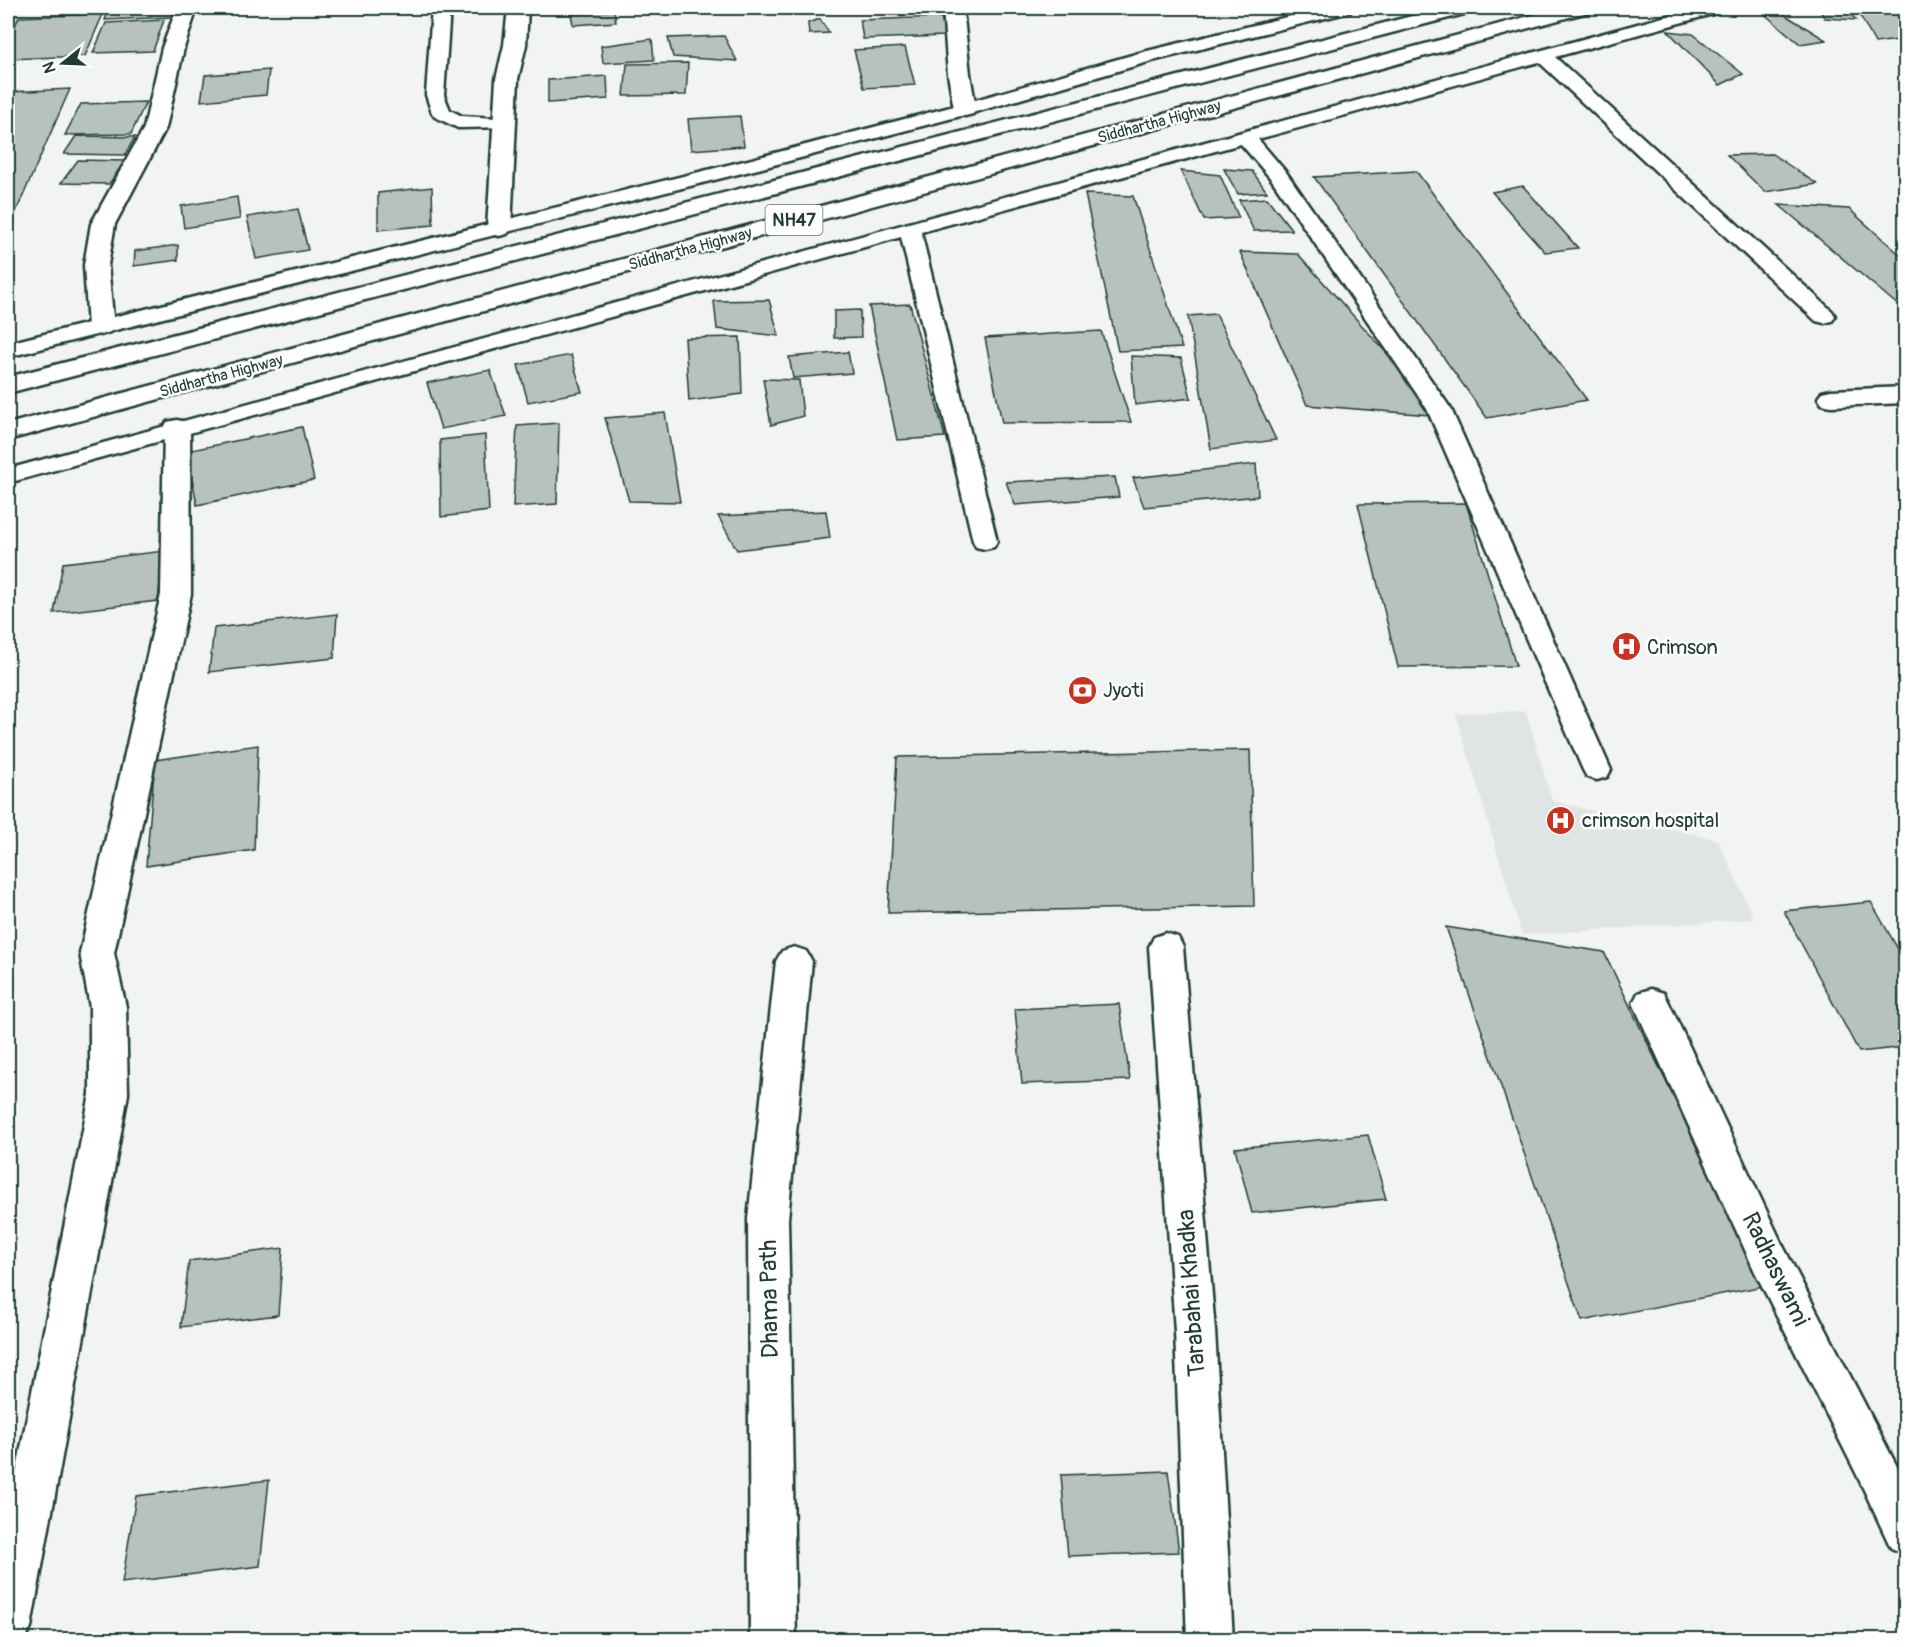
<svg xmlns="http://www.w3.org/2000/svg" width="1913" height="1647" font-family="Pangolin,sans-serif">
<style>
.built{fill:#e0e4e3}
.building{fill:#b7c1bd;stroke:#1f3d34;stroke-width:1.5}
.lines{fill:none;stroke-linecap:round;stroke-linejoin:round}
.service-casing{stroke:#1f3d34;stroke-width:5}
.minor-casing{stroke:#1f3d34;stroke-width:5}
.trunk-casing{stroke:#1f3d34;stroke-width:5}
.service{fill:#fff;fill-rule:evenodd}
.minor{fill:#fff;fill-rule:evenodd}
.trunk{fill:#fff;fill-rule:evenodd}
.labels{text-anchor:middle;stroke-width:5;stroke-linejoin:round;paint-order:stroke}
.far-street-label{font-size:16px;fill:#1f3d34;stroke:#fff}
.shield{fill:#fff;stroke:#627771;stroke-width:1.5}
.shield-label{font-size:18px;font-weight:bold;fill:#1f3d34}
.poi-label{font-size:20px;fill:#1f3d34;stroke:#fff;text-anchor:start}
.near-street-label{font-size:24px;fill:#1f3d34;stroke:#fff}
</style>
<rect width="100%" height="100%" fill="#f2f3f3"/>
<filter id="ink" filterUnits="userSpaceOnUse"><feTurbulence type="fractalNoise" baseFrequency=".0167" numOctaves="2"/><feDisplacementMap in="SourceGraphic" scale="12" xChannelSelector="R" yChannelSelector="G"/><feConvolveMatrix kernelMatrix="1 2 1 2 8 2 1 2 1" color-interpolation-filters="sRGB"/></filter>
<g filter="url(#ink)">
<path class="built" d="M1526,711L1552,801L1718,840L1754,919L1522,935L1456,714Z"/>
<g class="building">
<path d="M110,8H176L173,17L105,20Z"/>
<path d="M896,8H940L943,12L898,15Z"/>
<path d="M1818,8H1846L1856,20L1825,18Z"/>
<path d="M1856,8H1903L1906,10V39L1875,43Z"/>
<path d="M614,10L616,22L573,25L571,14Z"/>
<path d="M1777,10L1826,40L1800,44L1763,13Z"/>
<path d="M103,14L85,56L8,59V41L19,17Z"/>
<path d="M941,17L945,36L863,39L860,20Z"/>
<path d="M820,19L829,33L809,34L808,23Z"/>
<path d="M164,20L153,51L93,53L106,23Z"/>
<path d="M1668,31L1693,34L1743,74L1720,85Z"/>
<path d="M724,36L737,61L673,57L668,38Z"/>
<path d="M652,39L654,60L603,63L601,46Z"/>
<path d="M905,47L915,85L864,88L854,50Z"/>
<path d="M688,63L686,95L624,96L627,64Z"/>
<path d="M269,70L266,95L201,101L205,75Z"/>
<path d="M607,76L608,99L548,103V80Z"/>
<path d="M70,89L8,230V92Z"/>
<path d="M146,102L131,134L65,135L81,104Z"/>
<path d="M740,116L744,146L691,150L688,119Z"/>
<path d="M76,136L135,137L125,155L64,154Z"/>
<path d="M1772,154L1817,184L1765,192L1727,155Z"/>
<path d="M78,160L125,161L109,184L61,183Z"/>
<path d="M1224,169L1252,171L1267,192L1238,194Z"/>
<path d="M1181,171L1220,175L1239,218L1204,220Z"/>
<path d="M1416,171L1587,400L1487,418L1314,177Z"/>
<path d="M1523,186L1578,248L1545,252L1492,192Z"/>
<path d="M432,187L433,225L378,230V193Z"/>
<path d="M1085,194L1133,196L1182,348L1118,351Z"/>
<path d="M237,197L240,219L184,228L181,206Z"/>
<path d="M1267,198L1292,230L1254,231L1239,200Z"/>
<path d="M1779,205L1849,209L1906,260V312Z"/>
<path d="M298,209L308,250L256,259L247,217Z"/>
<path d="M178,245V260L134,266L135,251Z"/>
<path d="M1240,252L1298,254L1443,416L1307,405Z"/>
<path d="M769,300L779,336L717,329L714,301Z"/>
<path d="M910,304L945,437L897,440L869,306Z"/>
<path d="M860,310L861,337L834,338V311Z"/>
<path d="M1216,314L1276,440L1211,449L1188,316Z"/>
<path d="M1101,331L1131,422L1002,423L985,338Z"/>
<path d="M740,337L742,394L689,401L685,338Z"/>
<path d="M848,352L852,373L793,378L789,357Z"/>
<path d="M571,355L582,392L528,402L518,365Z"/>
<path d="M1131,356L1181,358L1191,398L1135,405Z"/>
<path d="M490,370L506,416L441,429L427,383Z"/>
<path d="M763,379L799,380L803,416L771,425Z"/>
<path d="M665,413L680,502L629,501L605,418Z"/>
<path d="M559,423L557,504L513,507L517,426Z"/>
<path d="M302,427L314,480L197,505L187,451Z"/>
<path d="M485,435L489,511L441,517L440,440Z"/>
<path d="M1256,464L1258,496L1144,507L1133,478Z"/>
<path d="M1115,477L1119,497L1015,505L1006,482Z"/>
<path d="M1466,503L1516,666L1398,667L1358,504Z"/>
<path d="M826,511L830,538L737,550L718,516Z"/>
<path d="M164,551L158,601L54,613L63,563Z"/>
<path d="M337,614L334,658L209,672L214,628Z"/>
<path d="M258,745L254,850L146,866L155,760Z"/>
<path d="M1250,750L1254,906L888,913L897,757Z"/>
<path d="M1871,902L1906,963V1047L1859,1052L1784,911Z"/>
<path d="M1446,927L1604,952L1764,1286L1582,1321Z"/>
<path d="M1119,1004L1130,1080L1022,1084L1015,1009Z"/>
<path d="M1368,1135L1386,1199L1252,1213L1235,1148Z"/>
<path d="M283,1248L278,1315L181,1327L189,1261Z"/>
<path d="M1168,1471L1179,1552L1068,1556L1061,1475Z"/>
<path d="M269,1480L260,1566L122,1583L136,1496Z"/>
</g>
<g class="lines">
<defs>
<g id="service">
<path d="M432,8H450L444,95L450,110L462,116L512,119L515,123L512,127L458,128L435,117L432,113L426,95Z"/>
<path d="M1324,8H1353L1350,12L1152,61L972,113L762,168L8,357V343L748,160L958,105L1139,53Z"/>
<path d="M1696,8H1723L1720,12L1555,57L1832,311L1835,316L1832,321L1824,323L1816,321L1539,62L1258,139L1286,172L1451,409L1611,770L1607,777L1597,780L1587,777L1583,770L1427,409L1272,180L1241,144L921,232L997,541L994,547L985,549L976,547L973,541L901,237L8,483V469Z"/>
</g>
<g id="minor">
<path d="M177,8H197L184,48L166,128L115,224L108,265L114,327L110,332L101,335L92,332L88,327L84,265L91,224L144,128L162,48Z"/>
<path d="M508,8H528L526,45L518,79L511,229L507,234L499,236L491,234L487,229L496,79L504,45Z"/>
<path d="M943,8H963L970,74L976,109L973,114L965,116L957,114L954,109L948,74Z"/>
<path d="M1906,387V403L1831,406L1822,404L1818,398L1822,392L1831,390Z"/>
<path d="M177,420L187,422L190,428L191,594L114,953L126,1007L128,1094L31,1627L25,1640H8V1515L90,1094V1007L80,953L161,594L164,428L167,422Z"/>
<path d="M1166,933L1178,937L1183,947L1215,1331L1233,1640H1187L1175,1331L1149,947L1154,937Z"/>
<path d="M794,947L806,951L812,961L788,1219L796,1640H750L748,1219L776,961L782,951Z"/>
<path d="M1651,989L1664,993L1669,1003L1783,1246L1906,1484V1554L1891,1548L1857,1475L1755,1272L1633,1003L1638,993Z"/>
</g>
<g id="trunk">
<path d="M1443,8H1475L1472,12L8,393V377Z"/>
<path d="M1559,8H1591L1588,12L8,440V424Z"/>
</g>
</defs>
<use href="#service" class="service-casing"/>
<use href="#minor" class="minor-casing"/>
<use href="#trunk" class="trunk-casing"/>
<use href="#service" class="service"/>
<use href="#minor" class="minor"/>
<use href="#trunk" class="trunk"/>
</g>
</g>
<defs>
<symbol id="hospital-disc" viewBox="-11 -11 22 22"><circle r="9.5" fill="#c8321e" stroke="#fff"/><path d="M-5-5h3v3.5h4V-5h3V5h-3V1.5h-4V5h-3Z" fill="#fff"/></symbol>
<symbol id="bank-disc" viewBox="-11 -11 22 22"><circle r="9.5" fill="#c8321e" stroke="#fff"/><path d="M-6-4H6V4H-6ZM0-2.3a2.3 2.3 0 1 0 0 4.6a2.3 2.3 0 1 0 0-4.6Z" fill="#fff"/></symbol>
</defs>
<g fill-rule="evenodd">
<use href="#hospital-disc" x="1610" y="630" width="33" height="33"/>
<use href="#bank-disc" x="1066" y="674" width="33" height="33"/>
<use href="#hospital-disc" x="1544" y="804" width="33" height="33"/>
</g>
<g class="labels">
<g class="far-street-label">
<text transform="translate(1159 121) rotate(-15)" y="6">Siddhartha Highway</text>
<text transform="translate(690 248) rotate(-15)" y="6">Siddhartha Highway</text>
<text transform="translate(221 375) rotate(-15)" y="6">Siddhartha Highway</text>
</g>
<rect class="shield" x="765.5" y="205" width="57" height="30" rx="4.5"/>
<g class="shield-label">
<text x="794" y="226">NH47</text>
</g>
<g class="poi-label">
<text x="1647" y="654">Crimson</text>
<text x="1103" y="697">Jyoti</text>
<text x="1582" y="827">crimson hospital</text>
</g>
<g class="near-street-label">
<text transform="translate(1776 1269) rotate(64)" y="8">Radhaswami</text>
<text transform="translate(1191 1293) rotate(-94)" y="8">Tarabahai Khadka</text>
<text transform="translate(769 1299) rotate(-91)" y="8">Dhama Path</text>
</g>
</g>
<rect width="1913" height="1647" fill="none" stroke="#fff" stroke-width="30"/>
<rect x="15" y="15" width="1883" height="1617" fill="none" stroke="#1f3d34" stroke-width="2" filter="url(#ink)"/>
<g transform="translate(63 63) rotate(252)" stroke="#ffffff" stroke-width="4.5" paint-order="stroke">
<path d="M0-4.5L10 22L0 15L-10 22Z" fill="#1f3d34"/>
<text y="-9" font-size="16" font-weight="bold" text-anchor="middle" fill="#1f3d34">N</text>
</g>
</svg>
